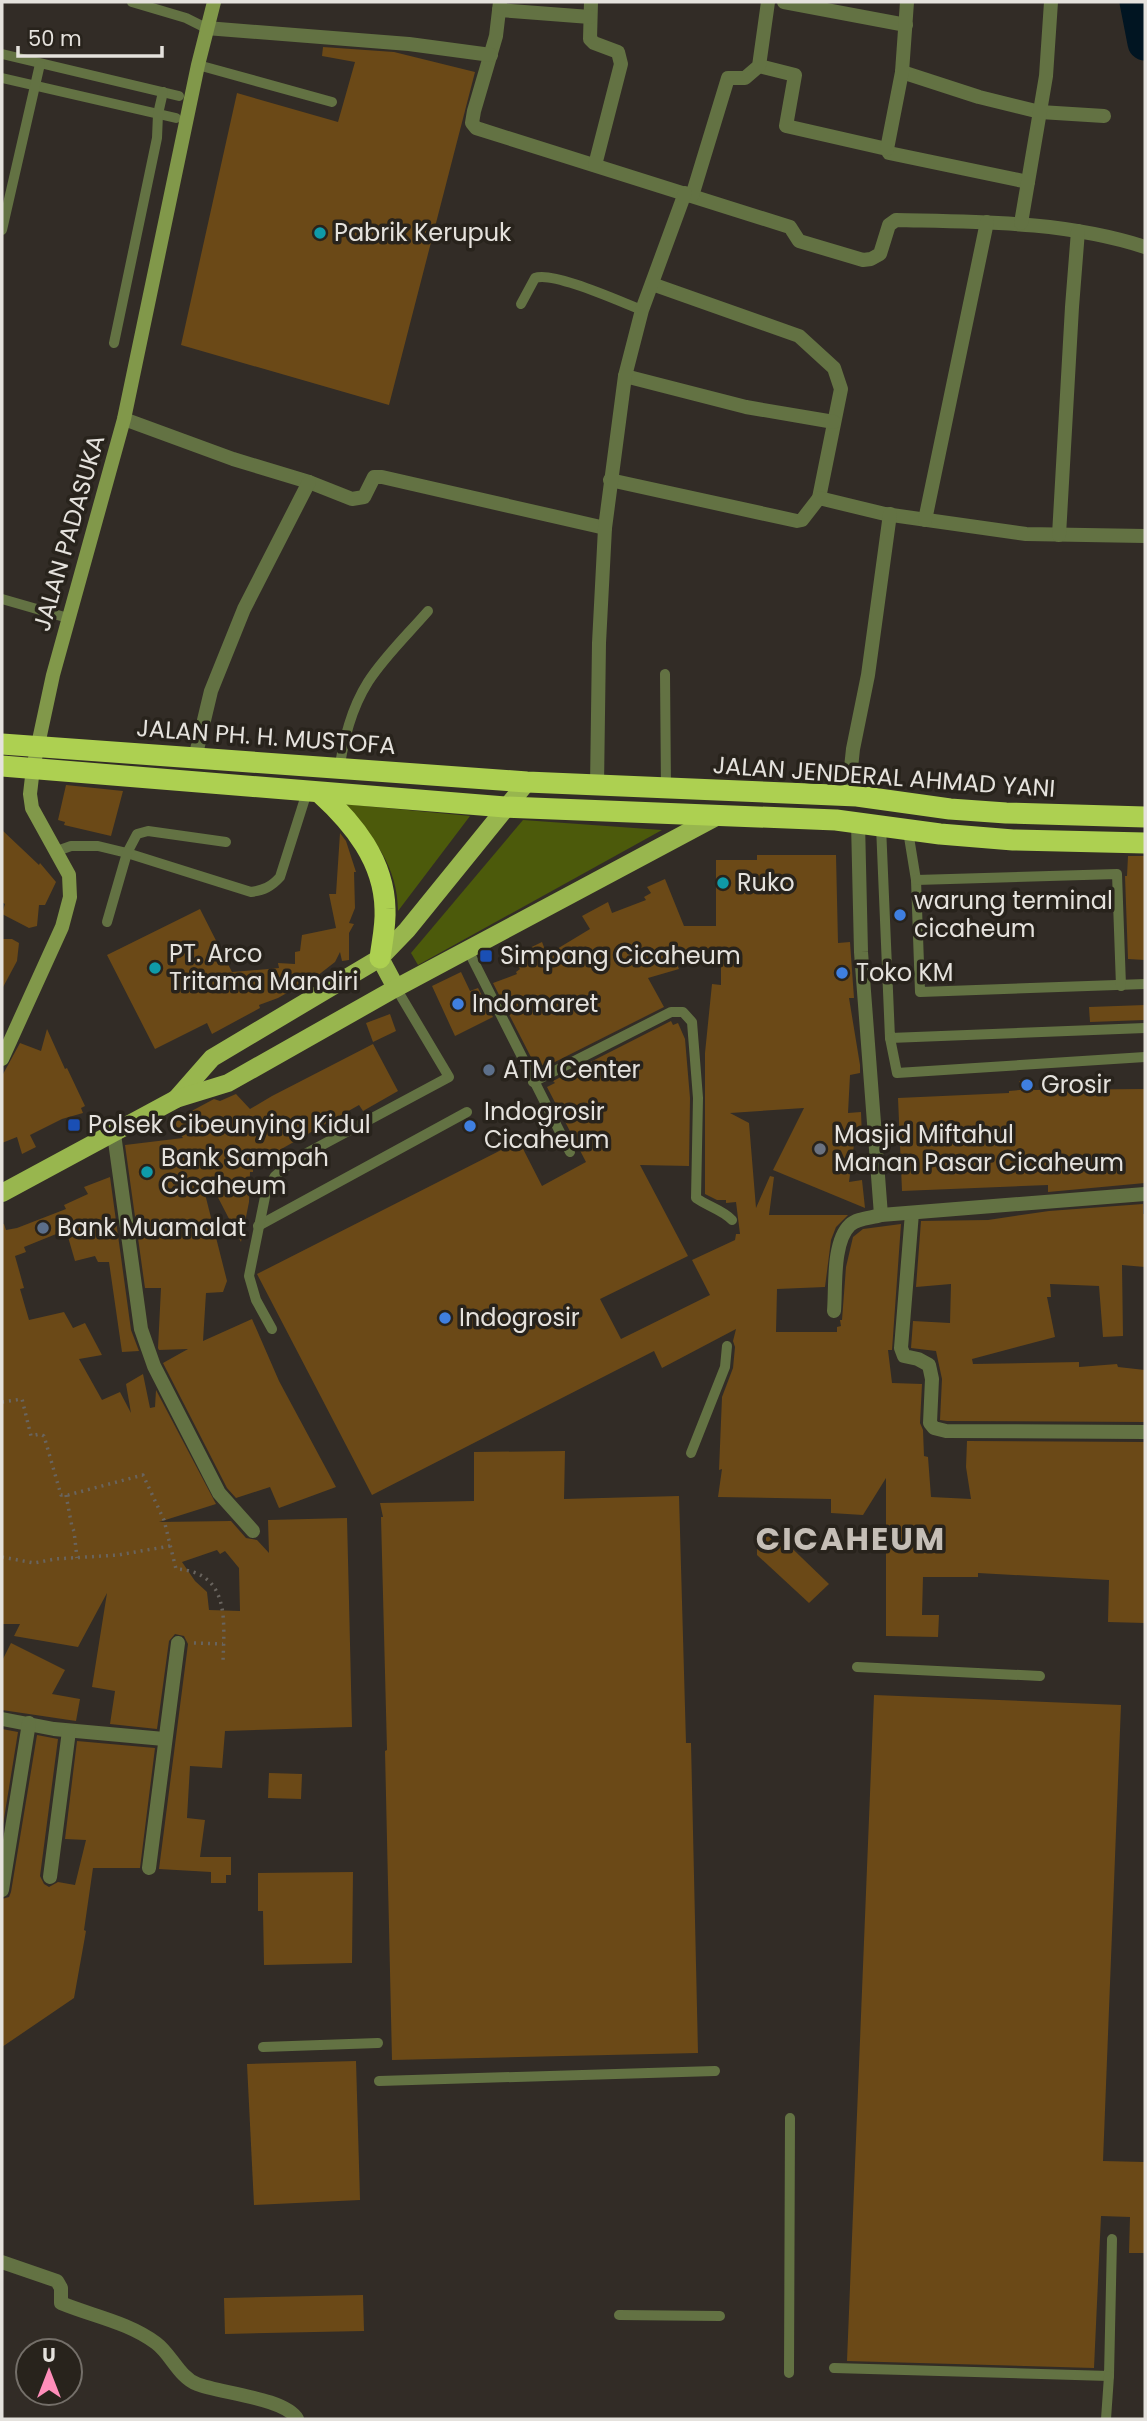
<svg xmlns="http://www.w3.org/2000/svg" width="1147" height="2421" font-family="Poppins,sans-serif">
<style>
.forest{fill:#4c5a0b}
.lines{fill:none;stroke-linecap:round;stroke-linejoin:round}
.river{stroke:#011522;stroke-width:35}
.building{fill:#6b4917;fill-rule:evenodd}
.path{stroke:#69645e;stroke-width:3.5;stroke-dasharray:2 5;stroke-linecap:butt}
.lane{stroke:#637243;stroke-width:10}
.street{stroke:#637243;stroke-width:14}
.secondary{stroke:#81984a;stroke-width:14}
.primary{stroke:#98b64e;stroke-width:18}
.highway{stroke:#add051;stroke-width:21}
.culture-dot{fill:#0f9aa8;stroke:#28231c;stroke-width:2.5}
.shop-dot{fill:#3f7fe0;stroke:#28231c;stroke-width:2.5}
.transit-dot{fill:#1a4fb4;stroke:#28231c;stroke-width:2.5}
.service-dot{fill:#5c6f8a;stroke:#28231c;stroke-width:2.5}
.worship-dot{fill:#6b7280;stroke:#28231c;stroke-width:2.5}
.labels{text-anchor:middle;stroke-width:7;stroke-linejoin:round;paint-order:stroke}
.poi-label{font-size:24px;fill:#e5e2dd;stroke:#28231c;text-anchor:start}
.street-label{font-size:24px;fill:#e5e2dd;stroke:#28231c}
.district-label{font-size:32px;font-weight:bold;letter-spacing:2px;fill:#c5beb6;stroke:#28231c}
</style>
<rect width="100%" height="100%" fill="#322c26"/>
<g class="forest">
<path d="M344,804L470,816L398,911C398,867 373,835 344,804Z"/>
<path d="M523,820L662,830L418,965L411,953Z"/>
</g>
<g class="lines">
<path class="river" d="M1137,2L1145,43"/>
</g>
<g class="building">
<path d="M323,47L394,52L475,72L389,405L181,345L237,93L338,122L355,62L322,56Z"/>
<path d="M66,785L123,791L111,836L64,825L65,822L58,820Z"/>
<path d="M2,830L39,865L40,863L56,882L45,905H39L37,926L29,928L2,914L5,904L2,902Z"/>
<path d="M340,833L346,841L356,872H354L355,908L349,923L354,924L349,933V960L342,961L340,952L335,962L317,976L278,998L259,1005L260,1008L212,1034L207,1023L155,1049L107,955L200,909L232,972L279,968L278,963L295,964V952L300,951L302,935L336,928L329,894H336Z"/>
<path d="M757,855H836L838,943L850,942L854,998H849L860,1065V1073L850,1075L848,1113L861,1112L862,1138L855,1137L849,1182L862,1180L865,1208L773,1170L804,1108L730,1113L749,1123L756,1208L770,1176L774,1177L769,1215H848L836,1227L831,1240L825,1287L777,1289L776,1332H837V1327L841,1326L840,1320H842L846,1267L853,1237L863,1229L901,1224L892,1350H888L892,1383L922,1384L920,1423L923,1430L924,1456L928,1457L931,1497L971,1499L966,1467L967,1441L1145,1442V1623L1108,1622L1109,1580L978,1573V1577H923L922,1615H939L938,1637L886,1636V1478L863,1515L831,1513V1499L718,1497L722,1469L719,1470L722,1397L733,1368L735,1347L733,1341L736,1329L662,1368L654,1351L372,1495L257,1274L519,1141L542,1186L586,1162L547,1087L555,1083L553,1081L671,1021L673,1025L678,1023L685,1039L690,1098L689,1166L640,1165L688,1256L600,1299L621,1339L710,1295L692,1260L735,1240L736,1234H740L736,1202L726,1203V1200H717L705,1194V1053L712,984L721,985V947L676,952L678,957L674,958L679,969L648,978L664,1007L543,1068L537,1061L534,1063L493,983L517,974L516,972L520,969L511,957L542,942L547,955L590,929L582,916L608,902L612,913L646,900L644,897L651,893L647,887L665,879L684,926H716V860H757Z"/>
<path d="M1128,856H1145V960L1128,959L1125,876H1127Z"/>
<path d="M2,939H12L19,943L17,961L2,989Z"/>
<path d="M461,972L470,991L478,988L493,1017L455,1036L432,986Z"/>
<path d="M1145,1005V1020L1090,1022L1089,1007Z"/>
<path d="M390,1014L396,1031L373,1042L366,1023Z"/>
<path d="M47,1029L65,1069L67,1068L85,1106L81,1108L83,1113L62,1119L30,1135L36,1147L22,1154L17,1137L2,1143V1076L20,1043L41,1051Z"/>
<path d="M373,1044L398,1091L363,1111L359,1105L253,1165V1172H250L249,1202L241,1242L209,1180L202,1182L227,1281L223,1292L206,1293L203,1341L252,1319L279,1381L336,1487L279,1508L270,1487L236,1498L227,1488L163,1363L188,1349L159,1350L158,1348L161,1288H145L125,1145L183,1138L171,1122L214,1099L220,1101L236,1094L250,1109L272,1096Z"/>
<path d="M1019,1081H1034V1090L1145,1089V1183L1048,1192V1185L902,1191L898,1098L1009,1093V1091L1020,1090Z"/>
<path d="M110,1177L131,1330L139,1351L122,1352L109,1262H98L95,1256L75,1261L66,1230L24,1247L26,1252L15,1256L24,1288L20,1289L29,1320L64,1312L73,1328L85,1323L102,1355L79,1359L102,1400L120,1392L131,1413L126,1384L143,1374L150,1408L155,1407L156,1390L216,1504L159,1522L231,1521L246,1538L257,1540L269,1553L268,1520L347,1518L352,1727L225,1731L222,1768L190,1766L187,1818L205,1820L200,1857H231V1875H226V1883H211V1872L159,1869L188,1644L184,1636L175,1634L169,1641L157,1729L110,1724L115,1691L92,1687L107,1593L78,1647L14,1636L20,1624H2V1224H4L6,1230L17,1228L66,1209L64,1205L88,1194L84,1187ZM217,1550L220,1554L225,1551L239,1568L240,1611L209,1610L207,1592L195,1581L182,1562Z"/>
<path d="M1143,1204V1214H1145V1267L1122,1265L1123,1336L1103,1337L1099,1286L1050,1284L1051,1297H1047L1055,1337L972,1359L973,1364L1079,1362V1367L1117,1364L1118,1367L1145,1370V1422L947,1421L940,1420L942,1379L936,1351L911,1348L913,1321L950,1323L951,1284L916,1287L921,1221L988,1220L1049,1211Z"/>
<path d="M565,1451L564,1499L679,1496L686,1743H691L698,2053L392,2060L385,1751L387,1750L381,1517H383L380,1503L474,1501V1452Z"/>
<path d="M772,1529L829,1584L809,1603L757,1555V1540Z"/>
<path d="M11,1643L65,1670L52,1694L80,1699L76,1721L2,1710V1661Z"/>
<path d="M874,1695L1121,1705L1103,2161L1145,2162V2253H1129L1130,2217L1101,2216L1094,2368L847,2361Z"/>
<path d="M2,1729L18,1732L2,1831Z"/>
<path d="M37,1735L58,1739L40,1876L44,1884L49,1887L58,1882L75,1885L86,1840L65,1839L77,1741L155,1748L140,1868H93L84,1930L86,1931L74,1998L2,2047V1899L9,1897L11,1892Z"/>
<path d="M269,1773L302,1774L301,1799L268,1798Z"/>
<path d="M353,1872L352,1963L264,1965L263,1911H258V1873Z"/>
<path d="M356,2061L360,2200L254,2205L247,2064Z"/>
<path d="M363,2295L364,2331L225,2334L224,2298Z"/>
</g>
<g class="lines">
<g class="path">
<path d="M2,1402L22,1399L31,1436L40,1434L44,1436L61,1495H68L143,1475L164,1520L176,1569C231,1572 224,1622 223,1663"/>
<path d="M66,1495L72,1527L74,1531L77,1558"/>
<path d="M2,1557L34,1563L55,1559L118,1555L170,1546"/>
<path d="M194,1643L223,1644"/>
</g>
<g class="lane">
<path d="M132,2L186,18L206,28"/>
<path d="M2,54L179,96"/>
<path d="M198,65L332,102"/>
<path d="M2,78L176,118"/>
<path d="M2,230L40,64"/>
<path d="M521,304L535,278C553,271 621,302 642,310"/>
<path d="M114,343L157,138L158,114L163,92"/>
<path d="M2,599L68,618"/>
<path d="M665,674L666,788"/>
<path d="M339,770C344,739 351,709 368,682C384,657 408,634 428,611"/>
<path d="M881,826L890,1038L1145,1028"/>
<path d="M908,831L916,880L920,992L1145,984"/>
<path d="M57,851L71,846H98L127,853L251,892C264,890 271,887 280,877L307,792"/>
<path d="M916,880L1117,874L1121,986"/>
<path d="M107,922L127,853L137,834L148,831L226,842"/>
<path d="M468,950L570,1152"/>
<path d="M890,1038L897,1073L1145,1057"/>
<path d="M533,1082L671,1012H683L692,1022L698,1098L696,1198C707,1206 723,1210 732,1220"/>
<path d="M258,1226L467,1112"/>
<path d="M272,1329L256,1300L249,1276L266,1192L275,1176L294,1160L449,1077L396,988"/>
<path d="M691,1453L725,1367L727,1346"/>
<path d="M857,1667L1040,1676"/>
<path d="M263,2047L378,2043"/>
<path d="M379,2081L715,2071"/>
<path d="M619,2315L720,2316"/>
<path d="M834,2368L1109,2376L1112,2239"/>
<path d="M789,2373L790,2118"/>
<path d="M1106,2419L1109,2376"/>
</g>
<g class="street">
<path d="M500,2L496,36L474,111L472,123L476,128L790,227L799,241L863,260L871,259L880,254L889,225L896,220C981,222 1064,221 1145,247"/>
<path d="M591,2L590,39L594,43L618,52L621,64L595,165"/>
<path d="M784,2L906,25"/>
<path d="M499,10L590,17"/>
<path d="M206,28L409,44L491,55"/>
<path d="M759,66L795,75L786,126L887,149L889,153L1028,182"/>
<path d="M902,72L979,97L1040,112L1104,116"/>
<path d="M887,149L902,72L907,2"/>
<path d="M692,196L728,78H745L759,66L768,2"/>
<path d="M1021,223L1046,76L1051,2"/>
<path d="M652,284L799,336L834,368L841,389L819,498"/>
<path d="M625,376L746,407L834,422"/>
<path d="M124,419L233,459L309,482L352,499L364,497L374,477H382L605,528"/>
<path d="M610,480L797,521L802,520L819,498L885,514L1026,534L1145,536"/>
<path d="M925,520L987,222"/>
<path d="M1059,535L1072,307L1078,231"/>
<path d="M195,758L211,691L244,609L309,482"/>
<path d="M597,786L599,643L605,528L625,376L642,310L685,193"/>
<path d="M848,796L853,749L868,675L890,514"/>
<path d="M858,822L861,952L881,1215"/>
<path d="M114,1134L141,1329L154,1366L219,1493L253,1531"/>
<path d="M912,1213L901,1348L904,1356L918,1359L929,1365L932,1379L930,1423L934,1428L946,1431L1145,1432"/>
<path d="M834,1311C836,1288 832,1242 850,1225C857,1218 872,1218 881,1215L1145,1194"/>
<path d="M2,1719L54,1729L164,1739"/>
<path d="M149,1868L178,1643"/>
<path d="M50,1877L69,1731"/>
<path d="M2,1890L29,1723"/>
<path d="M2,2262L57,2281L61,2288V2303C92,2316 128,2322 156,2343C171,2354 179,2377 197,2384C219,2393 285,2398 297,2419"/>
</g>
<path class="secondary" d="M2,1059L62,927L70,897L69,875L32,808L30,794L33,768L53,675L124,419L198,65L214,2"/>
<g class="primary">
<path d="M380,958L396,988"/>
<path d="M176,1099L212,1058L380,958L407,930L527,782"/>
<path d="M2,1193L176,1099L228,1083L396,988L716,817"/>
</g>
<g class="highway">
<path d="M2,744L527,782L857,796L950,809L1006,813L1145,817"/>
<path d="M2,766L505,807L836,820L940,834L1013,840L1145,843"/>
<path d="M320,793C354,824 384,861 385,909C386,925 382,942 380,958"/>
</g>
</g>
<g class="culture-dot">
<circle cx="320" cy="233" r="7"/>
<circle cx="723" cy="883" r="7"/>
<circle cx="155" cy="968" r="7"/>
<circle cx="147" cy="1172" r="7"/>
</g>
<g class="shop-dot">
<circle cx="900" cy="915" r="7"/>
<circle cx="842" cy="973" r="7"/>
<circle cx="458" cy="1004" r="7"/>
<circle cx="1027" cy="1085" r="7"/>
<circle cx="470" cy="1126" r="7"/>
<circle cx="445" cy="1318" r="7"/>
</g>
<g class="transit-dot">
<rect x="479" y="949" width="14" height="14" rx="3.5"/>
<rect x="67" y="1118" width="14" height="14" rx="3.5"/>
</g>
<g class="service-dot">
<circle cx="489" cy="1070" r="7"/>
<circle cx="43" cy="1228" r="7"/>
</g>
<circle class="worship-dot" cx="820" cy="1149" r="7"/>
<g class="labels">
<g class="poi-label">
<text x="334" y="241">Pabrik Kerupuk</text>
<text x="737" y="891">Ruko</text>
<text x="914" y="909">warung terminal<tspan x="914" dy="28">cicaheum</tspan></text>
<text x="169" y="962">PT. Arco<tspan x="169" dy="28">Tritama Mandiri</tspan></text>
<text x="500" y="964">Simpang Cicaheum</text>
<text x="856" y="981">Toko KM</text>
<text x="472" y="1012">Indomaret</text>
<text x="503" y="1078">ATM Center</text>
<text x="1041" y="1093">Grosir</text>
<text x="484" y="1120">Indogrosir<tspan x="484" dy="28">Cicaheum</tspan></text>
<text x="88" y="1133">Polsek Cibeunying Kidul</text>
<text x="834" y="1143">Masjid Miftahul<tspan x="834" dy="28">Manan Pasar Cicaheum</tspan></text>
<text x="161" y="1166">Bank Sampah<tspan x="161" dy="28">Cicaheum</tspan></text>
<text x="57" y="1236">Bank Muamalat</text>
<text x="459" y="1326">Indogrosir</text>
</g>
<g class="street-label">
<text transform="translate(69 533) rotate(-74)" y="8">JALAN PADASUKA</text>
<text transform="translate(266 737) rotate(4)" y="8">JALAN PH. H. MUSTOFA</text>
<text transform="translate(884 777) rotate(4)" y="8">JALAN JENDERAL AHMAD YANI</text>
</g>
<g class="district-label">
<text x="851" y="1550">CICAHEUM</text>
</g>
</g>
<rect width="1147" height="2421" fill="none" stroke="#e5e2dd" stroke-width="7"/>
<g transform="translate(49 2372)"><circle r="33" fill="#28231c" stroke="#746f69" stroke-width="2"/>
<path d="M0-5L12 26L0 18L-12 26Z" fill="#ff8eba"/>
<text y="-10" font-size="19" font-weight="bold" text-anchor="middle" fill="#e5e2dd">U</text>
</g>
<path d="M18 46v10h144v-10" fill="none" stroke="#e5e2dd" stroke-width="3.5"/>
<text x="28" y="46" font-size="21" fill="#e5e2dd" stroke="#28231c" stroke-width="5" paint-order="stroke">50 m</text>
</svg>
